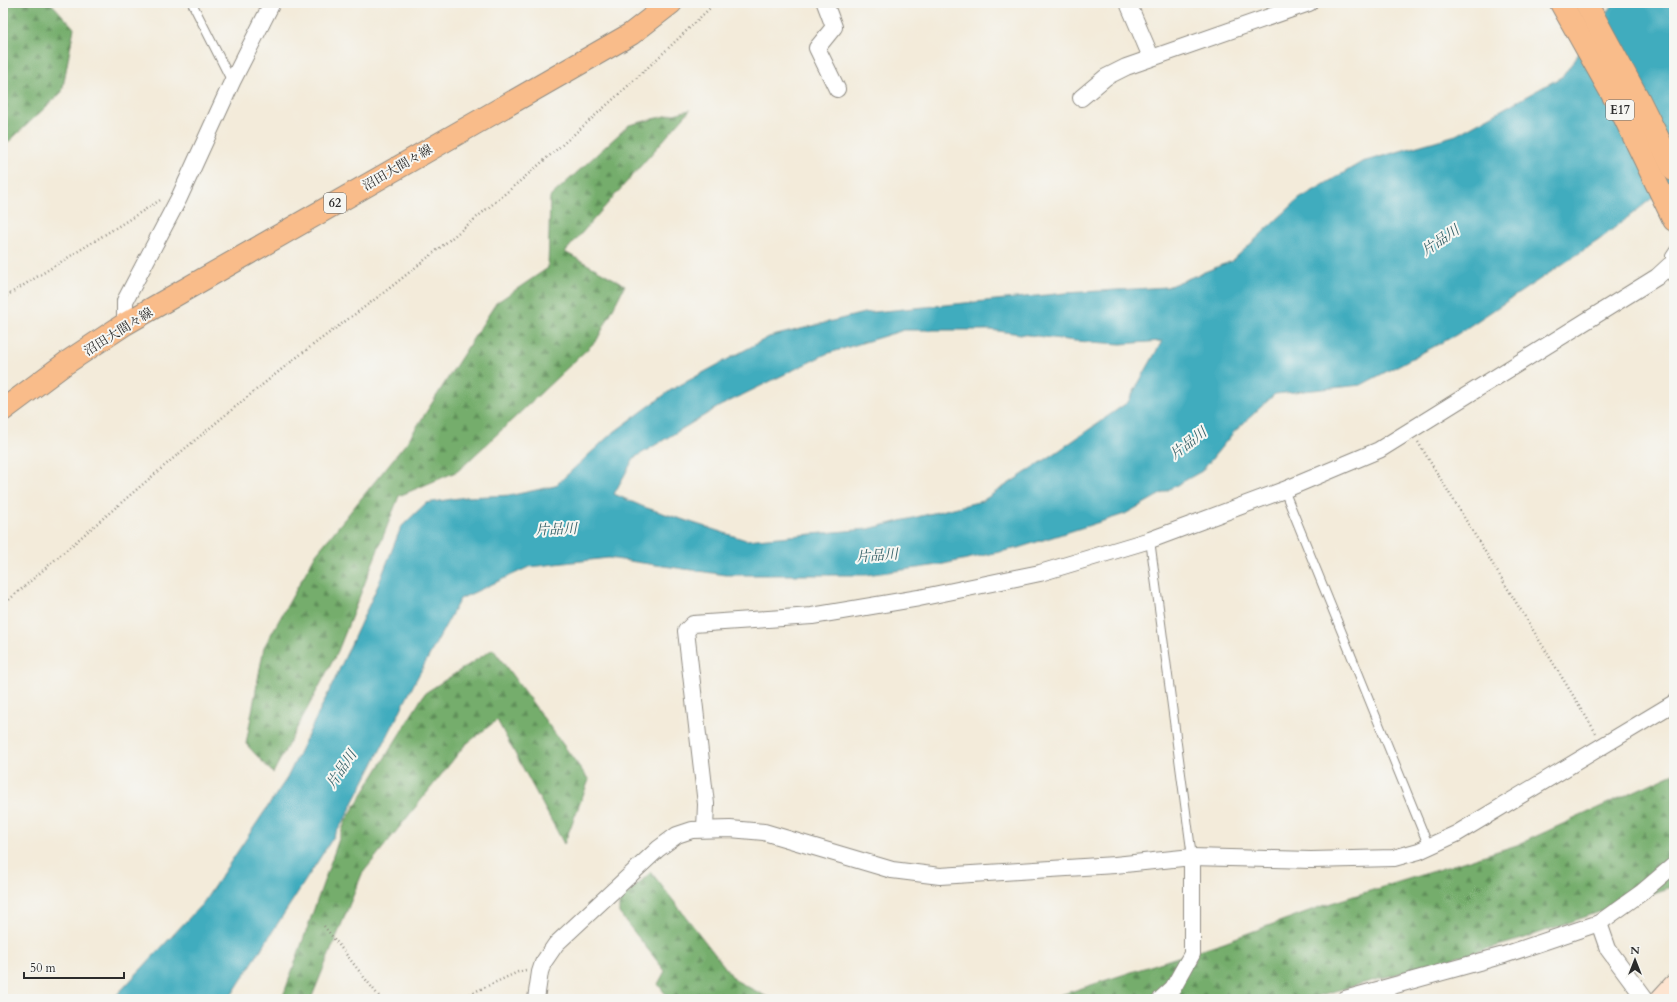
<svg xmlns="http://www.w3.org/2000/svg" width="1677" height="1002" font-family="Cardo,'Noto Serif JP',serif">
<style>
.forest{fill:url(#forest-firs);stroke:#506c4c}
.water{fill:#3facbe;stroke:#356c74;fill-rule:evenodd}
.lines{fill:none;stroke-linecap:round;stroke-linejoin:round}
.lane-casing{stroke:#8f8b82;stroke-width:10}
.street-casing{stroke:#8f8b82;stroke-width:18}
.secondary-casing{stroke:#8f8b82;stroke-width:24}
.primary-casing{stroke:#8f8b82;stroke-width:24}
.highway-casing{stroke:#8f8b82;stroke-width:24}
.path{stroke:#8f8b82;stroke-width:2.5;stroke-dasharray:1 3;stroke-linecap:butt}
.lane{stroke:#fff;stroke-width:8}
.street{stroke:#fff;stroke-width:16}
.secondary{stroke:#fde4d0;stroke-width:22}
.primary{stroke:#f9bc8a;stroke-width:22}
.highway{stroke:#f9bc8a;stroke-width:22}
.labels{text-anchor:middle;stroke-width:4;stroke-linejoin:round;paint-order:stroke}
.shield{fill:#f6f6f2;stroke:#686867;stroke-width:1}
.shield-label{font-size:12px;font-weight:bold;fill:#2b2b2b}
.street-label{font-size:13px;fill:#2b2b2b;stroke:#f6f6f2}
.water-label{font-size:14px;font-style:italic;fill:#335f66;stroke:#f6f6f2}
</style>
<defs>
<pattern id="forest-firs" width="22" height="20" patternUnits="userSpaceOnUse"><rect width="22" height="20" fill="#74ad6c"/><path d="M5 1l3.5 6h-7zM16 11l3.5 6h-7z" fill="#5f8d59"/></pattern>
</defs>
<rect width="100%" height="100%" fill="#f6f6f2"/>
<filter id="ink" filterUnits="userSpaceOnUse"><feTurbulence type="fractalNoise" baseFrequency=".025" numOctaves="2"/><feDisplacementMap in="SourceGraphic" scale="8" xChannelSelector="R" yChannelSelector="G"/><feConvolveMatrix kernelMatrix="1 2 1 2 8 2 1 2 1" color-interpolation-filters="sRGB"/></filter>
<filter id="wash" filterUnits="userSpaceOnUse"><feTurbulence type="fractalNoise" baseFrequency=".012" numOctaves="4" result="noise"/><feDisplacementMap in="SourceGraphic" scale="16" xChannelSelector="R" yChannelSelector="G"/><feGaussianBlur stdDeviation="0.9" result="paint"/><feColorMatrix in="noise" values="0 0 0 0 0 0 0 0 0 0 0 0 0 0 0 0 0 1.4 0 .05"/><feComposite in="paint" operator="in"/></filter>
<g filter="url(#wash)">
<rect width="100%" height="100%" fill="#f3ebda"/>
<g class="forest">
<path d="M3,3H51L74,28L62,92L3,147Z"/>
<path d="M690,110L565,252L625,285L597,340L458,471L399,496L338,651L273,773L246,744L264,647L316,554L407,442L496,303L548,268L550,197L629,125Z"/>
<path d="M493,649L589,780L564,844L497,720L465,745L362,874L311,999H282L345,822L425,693Z"/>
<path d="M1674,773V886L1519,940L1307,999H1048L1224,942L1328,904L1517,845Z"/>
<path d="M651,872L735,980L771,999H669L658,984L665,971L619,913V902Z"/>
</g>
<path class="water" d="M1614,3H1674V181L1599,240L1456,335L1361,385L1275,394L1233,433L1202,471L1125,514L1018,548L939,565L866,575H726L608,558L529,567L460,599L416,680L345,819L231,996L228,999H113L203,903L287,778L334,681L379,583L401,527L426,503L466,497L513,495L555,486L610,435L671,390L769,337L864,313L1066,293L1167,287L1232,261L1299,199L1362,162L1456,135L1563,76ZM904,330H990L1075,341L1121,344L1162,341L1128,402L1057,452L982,501L868,529L746,540L644,507L614,494L634,458L720,406L826,354Z"/>
</g>
<g filter="url(#ink)">
<g class="lines">
<defs>
<g id="lane">
<path d="M192,3L232,82"/>
<path d="M1670,265V256L1674,250"/>
<path d="M1284,490L1429,847"/>
<path d="M1150,540L1192,857"/>
</g>
<g id="street">
<path d="M825,3L834,27L817,48L837,89"/>
<path d="M1128,3L1151,57"/>
<path d="M1081,98L1106,77L1126,67L1309,3"/>
<path d="M125,324V301L179,198L232,82L272,3"/>
<path d="M705,829L706,804L686,631L693,624L812,616L919,598L1040,573L1150,540L1284,490L1379,450L1657,277L1670,265L1674,274"/>
<path d="M1599,923L1608,949L1645,999"/>
<path d="M536,999L540,972L543,963L556,944L658,849L677,835L692,830L730,829L764,832L892,870L940,876L1115,865L1192,857L1311,860L1394,858L1419,851L1456,834L1674,703"/>
<path d="M1161,999L1173,988L1192,954V857"/>
<path d="M1345,999L1504,955L1599,923L1641,893L1674,865"/>
</g>
<path id="secondary" d="M1662,999L1674,986"/>
<path id="primary" d="M3,410L66,363L125,324L631,34L671,3"/>
<g id="highway">
<path d="M1561,3L1619,106L1674,220"/>
<path d="M1586,3L1639,100L1674,170"/>
</g>
</defs>
<use href="#lane" class="lane-casing"/>
<use href="#street" class="street-casing"/>
<use href="#secondary" class="secondary-casing"/>
<use href="#primary" class="primary-casing"/>
<use href="#highway" class="highway-casing"/>
<g class="path">
<path d="M3,298L162,199"/>
<path d="M1418,442L1596,733"/>
<path d="M3,605C95,525 187,445 282,369C318,340 355,315 391,287C504,197 613,104 715,3"/>
<path d="M324,926L381,999"/>
<path d="M459,999L518,972L526,970"/>
</g>
<use href="#lane" class="lane"/>
<use href="#street" class="street"/>
<use href="#secondary" class="secondary"/>
<use href="#primary" class="primary"/>
<use href="#highway" class="highway"/>
</g>
</g>
<g class="labels">
<g class="shield">
<rect x="1606" y="100" width="28" height="20" rx="3"/>
<rect x="324" y="193" width="22" height="20" rx="3"/>
</g>
<g class="shield-label">
<text x="1620" y="114">E17</text>
<text x="335" y="207">62</text>
</g>
<g class="street-label">
<text transform="translate(397 167) rotate(-30)" y="5">沼田大間々線</text>
<text transform="translate(118 331) rotate(-32)" y="5">沼田大間々線</text>
</g>
<g class="water-label">
<text transform="translate(1440 240) rotate(-34)" y="5">片品川</text>
<text transform="translate(1188 443) rotate(-38)" y="5">片品川</text>
<text transform="translate(556 529) rotate(-3)" y="5">片品川</text>
<text transform="translate(877 555) rotate(-4)" y="5">片品川</text>
<text transform="translate(341 769) rotate(-56)" y="5">片品川</text>
</g>
</g>
<rect width="1677" height="1002" fill="none" stroke="#f6f6f2" stroke-width="16"/>
<g transform="translate(1635 960)" stroke="#f6f6f2" stroke-width="3" paint-order="stroke">
<path d="M0-3L7 15L0 10L-7 15Z" fill="#2b2b2b"/>
<text y="-6" font-size="11" font-weight="bold" text-anchor="middle" fill="#2b2b2b">N</text>
</g>
<path d="M24 972v6h100v-6" fill="none" stroke="#2b2b2b" stroke-width="2"/>
<text x="30" y="972" font-size="12" fill="#2b2b2b" stroke="#f6f6f2" stroke-width="3" paint-order="stroke">50 m</text>
</svg>
